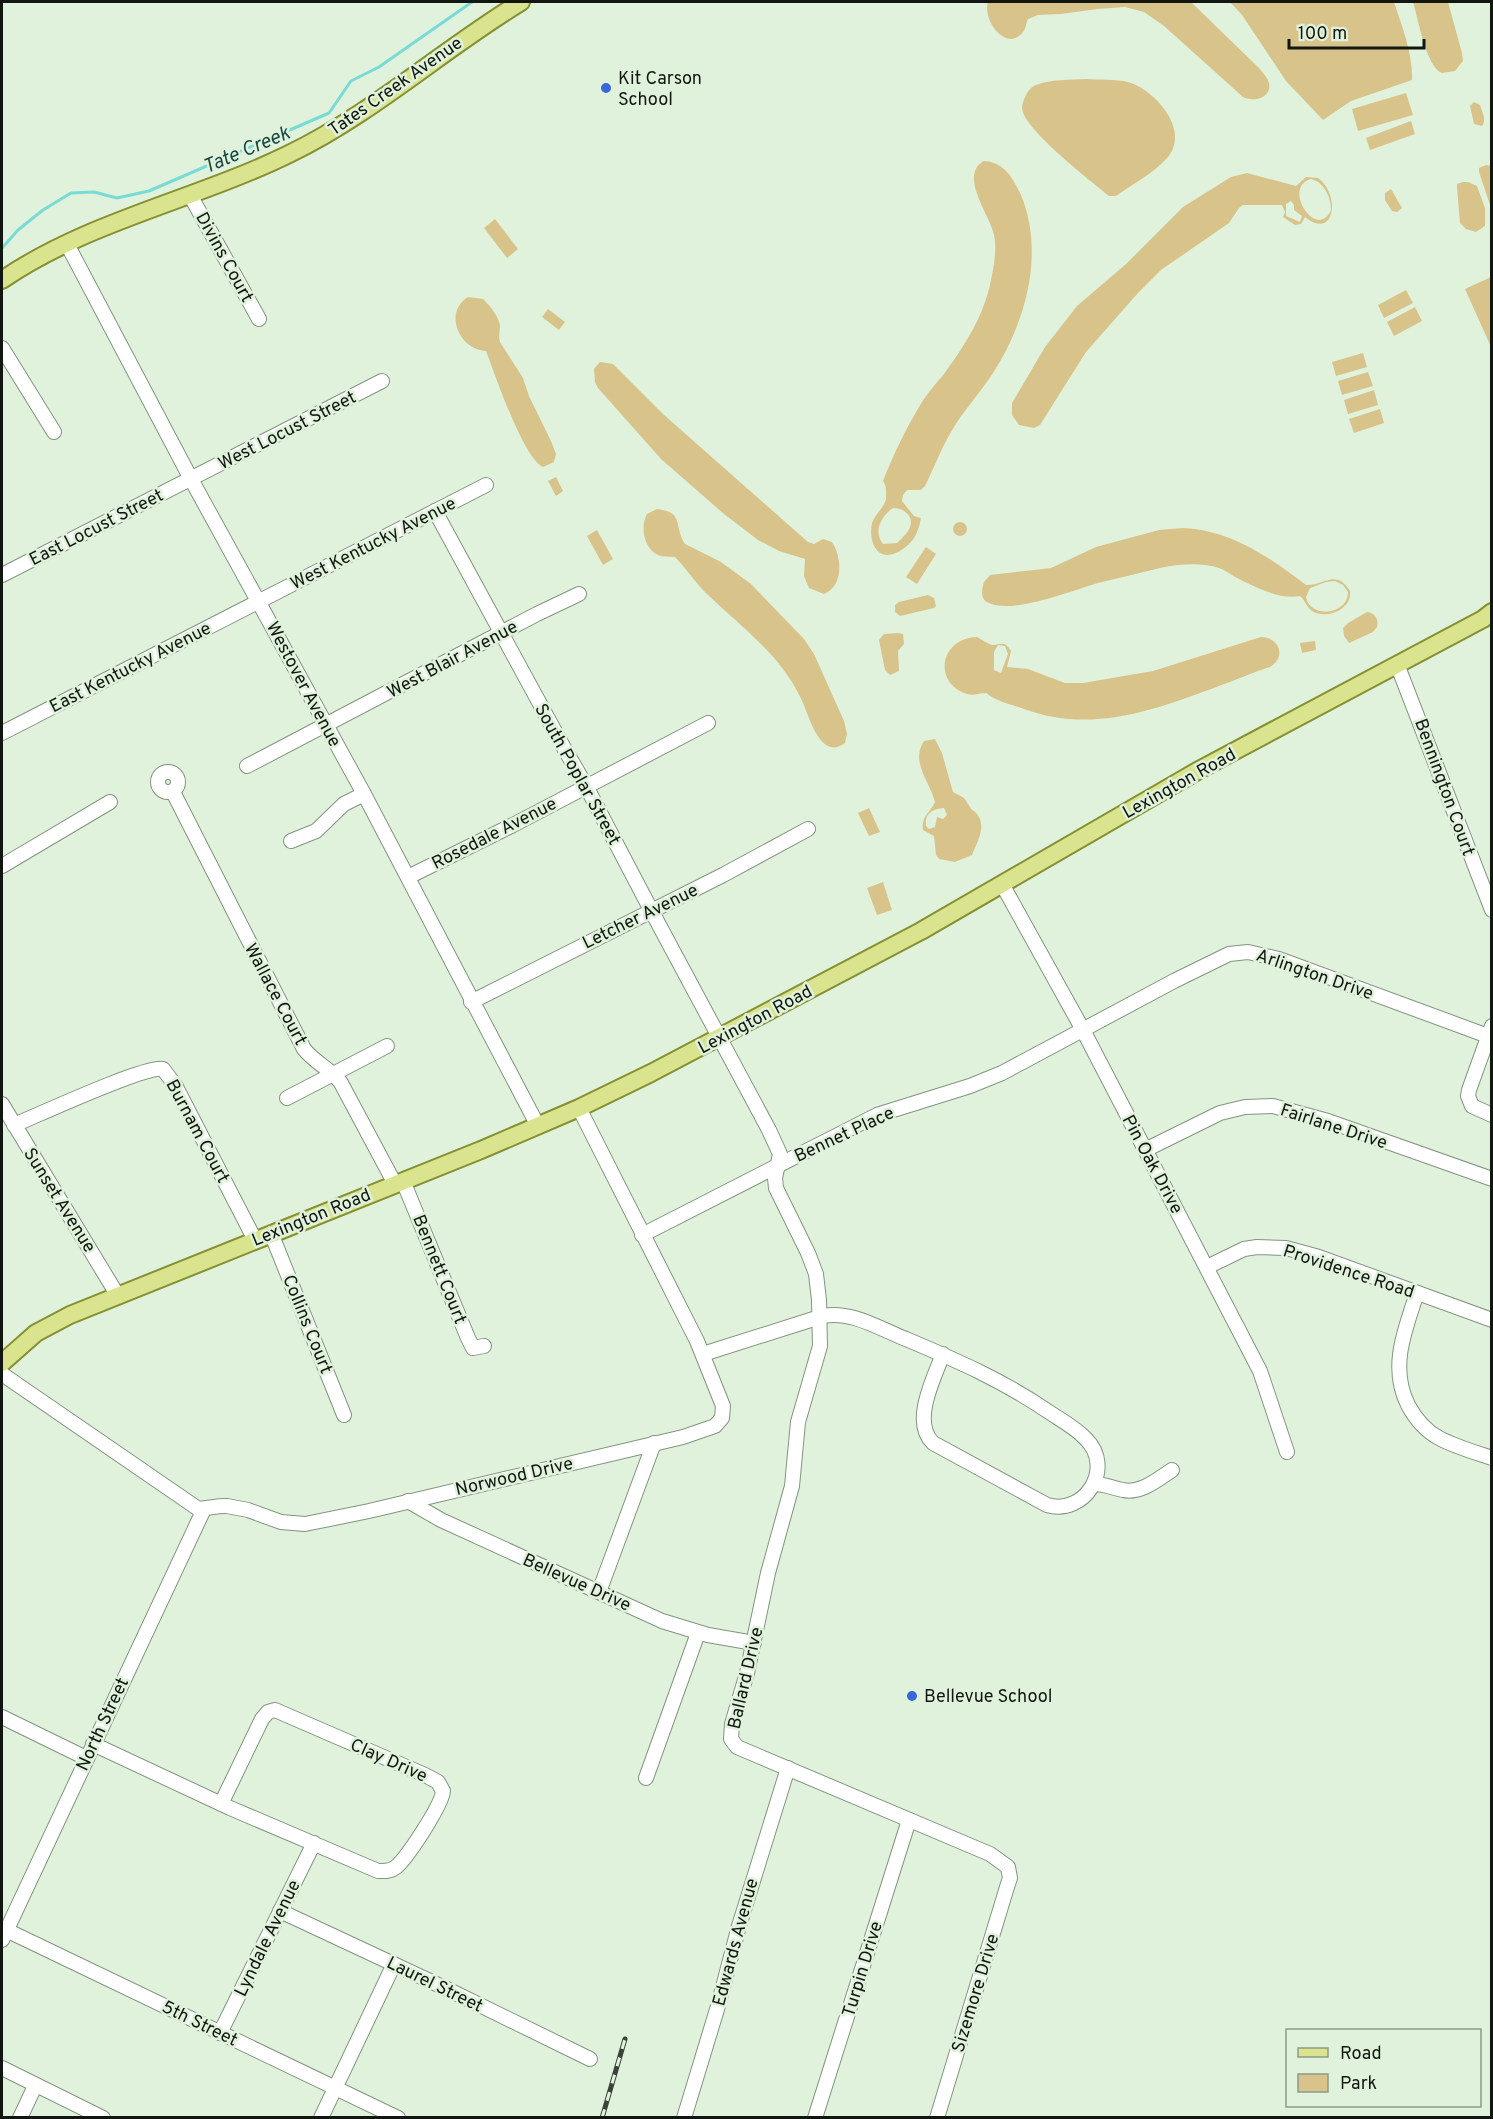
<svg xmlns="http://www.w3.org/2000/svg" width="1493" height="2119" font-family="Overpass,sans-serif">
<style>
.green{fill:#d8c48b;fill-rule:evenodd}
.lines{fill:none;stroke-linecap:round;stroke-linejoin:round}
.stream{stroke:#79dbd5;stroke-width:3}
.minor-casing{stroke:#839480;stroke-width:16}
.major-casing{stroke:#849031;stroke-width:20}
.minor{stroke:#fff;stroke-width:14}
.major{stroke:#dae38e;stroke-width:16}
.rail-casing{stroke:#3c443a;stroke-width:5}
.rail{stroke:#e0f2dc;stroke-width:3;stroke-dasharray:9;stroke-linecap:butt}
.poi-dot{fill:#3967d8;stroke:#e0f2dc;stroke-width:2}
.labels{text-anchor:middle;stroke-width:5;stroke-linejoin:round;paint-order:stroke}
.poi-label{font-size:18px;fill:#111710;stroke:#e0f2dc;text-anchor:start}
.street-label{font-size:18px;fill:#111710;stroke:#e0f2dc}
.water-label{font-size:20px;font-style:italic;fill:#194744;stroke:#e0f2dc}
</style>
<rect width="100%" height="100%" fill="#e0f2dc"/>
<g class="green">
<path d="M988,2H1191L1259,68C1262,72 1266,76 1268,80C1275,97 1254,103 1243,97L1164,26L1144,12L1125,7L1098,9L1061,14L1038,15L1028,19C1026,23 1026,29 1023,32C1007,53 982,21 988,2Z"/>
<path d="M1230,2H1394C1402,27 1413,53 1412,80L1351,101L1323,120L1286,81L1242,15Z"/>
<path d="M1413,2H1448L1462,53L1463,61L1455,71L1442,73C1426,67 1418,18 1413,2Z"/>
<path d="M1086,79C1099,80 1116,79 1128,82C1154,89 1191,130 1168,157C1154,173 1133,184 1116,196H1109C1091,181 1023,129 1022,108C1022,104 1024,99 1026,95C1028,91 1031,87 1036,85C1051,79 1070,80 1086,79Z"/>
<path d="M1406,93L1413,115L1358,131L1352,109Z"/>
<path d="M1474,102L1480,105C1482,112 1487,120 1482,126L1474,124L1470,106Z"/>
<path d="M1411,121L1415,134L1370,150L1366,138Z"/>
<path d="M984,161C1004,162 1013,178 1021,195C1045,253 1026,322 993,373C980,393 963,411 951,432C941,449 934,468 925,486L921,490H907L903,495L902,501L914,516L921,518C918,534 913,544 898,552C877,563 868,541 872,523C875,514 884,508 886,499C886,493 887,486 883,481C894,453 908,424 924,399C930,390 937,382 944,374C965,345 984,316 991,280C994,266 997,249 994,235C990,215 958,175 984,161ZM893,508C904,508 914,516 910,527C908,533 901,539 897,543L883,544C873,532 881,516 893,508Z"/>
<path d="M1486,165L1491,166V208L1479,172V168Z"/>
<path d="M1247,173L1296,186L1306,177L1318,178C1341,195 1335,241 1305,217L1301,224L1295,225L1283,217L1285,212L1282,205H1243L1239,208L1229,223L1161,270L1138,293L1086,352L1040,425L1034,428L1019,425L1012,415V403L1045,347L1077,306L1126,264L1183,207L1231,177ZM1311,179C1324,182 1331,197 1331,210C1317,242 1281,187 1311,179ZM1291,201L1294,205V210L1302,216L1300,222L1286,216V204Z"/>
<path d="M1463,182H1468L1477,186L1485,208V226L1476,232L1466,229L1460,223L1457,188V184Z"/>
<path d="M1391,189L1402,208L1397,212L1392,211L1385,200V193Z"/>
<path d="M495,219L518,249L507,258L484,228Z"/>
<path d="M1491,277V347L1465,289Z"/>
<path d="M1406,290L1413,303L1384,318L1378,305Z"/>
<path d="M468,297L483,299C491,307 498,315 500,326C500,332 498,336 500,342L523,378L529,396L551,441L556,454L554,462L543,467C523,458 495,374 486,351C459,350 443,312 468,297Z"/>
<path d="M1415,307L1422,321L1394,336L1387,322Z"/>
<path d="M548,309L565,322L559,330L542,317Z"/>
<path d="M1363,353L1367,367L1336,376L1332,362Z"/>
<path d="M600,362L613,364L663,414L808,542L814,544L823,539L832,542C842,557 844,586 824,594L809,588L804,576L805,559L779,551L758,540L724,514L661,459L598,388L595,382L594,369Z"/>
<path d="M1368,372L1373,386L1342,395L1338,381Z"/>
<path d="M1374,390L1378,405L1348,414L1344,400Z"/>
<path d="M1380,409L1384,423L1354,433L1349,419Z"/>
<path d="M556,477L563,491L556,496L548,481Z"/>
<path d="M657,509C685,512 673,526 685,544L721,562L751,584L804,639L814,654L844,721L847,734L845,743C821,761 810,719 803,703C800,696 796,689 792,682C770,647 737,623 708,595C696,584 687,569 675,557C669,556 662,558 656,554C644,547 640,526 647,514Z"/>
<circle cx="960" cy="529" r="7"/>
<path d="M1183,528C1231,530 1269,557 1306,585C1323,586 1336,568 1350,591C1352,608 1331,618 1316,613C1307,610 1306,601 1300,596C1279,600 1253,586 1235,577C1230,574 1225,570 1219,568C1202,562 1178,564 1160,568C1140,573 1119,578 1098,583C1074,590 1009,616 987,602C980,598 982,589 984,582L990,575L1051,568L1096,547L1159,530ZM1335,581L1343,585L1348,592C1348,615 1310,619 1306,597L1310,588L1326,582Z"/>
<path d="M597,530L613,559L603,565L587,536Z"/>
<path d="M926,547L936,554L917,584L906,577Z"/>
<path d="M928,595L934,598L936,606L934,608L900,616L895,612V605L899,602Z"/>
<path d="M1367,612C1375,613 1379,619 1377,627L1373,632L1349,643L1344,636L1343,628L1348,623Z"/>
<path d="M898,633L903,634L904,644L898,651L899,671L890,675L885,670L879,640L884,634Z"/>
<path d="M977,637C981,639 988,644 992,645C1002,645 1004,640 1011,651L1007,667L1028,669L1065,683H1083L1153,671L1261,637C1279,637 1287,657 1270,667C1253,672 1236,680 1219,686C1155,710 1091,734 1024,709C1010,704 998,702 986,693C980,693 974,696 967,694C932,683 940,638 977,637ZM998,645L1005,646L1008,654L1001,673L994,670V652Z"/>
<path d="M1315,641L1316,650L1302,653L1300,643Z"/>
<path d="M935,739L942,753L953,792C966,799 963,796 970,807C971,810 975,811 977,814C987,827 977,842 972,855L955,862L939,859L936,855L934,836L923,830C921,816 930,813 935,802C930,782 910,762 924,741ZM937,809L944,808L947,815L943,819L937,817L935,827L929,829L926,826C925,817 928,812 937,809Z"/>
<path d="M869,808L880,832L869,836L858,813Z"/>
<path d="M883,882L892,910L877,915L867,888Z"/>
</g>
<g class="lines">
<path class="stream" d="M2,248L18,230L43,210L71,193L94,192L117,198L149,191L329,113L351,81L379,67L472,2"/>
<defs>
<g id="minor">
<path d="M190,195L259,319"/>
<path d="M67,244L191,479L364,794L538,1126"/>
<path d="M2,348L54,432"/>
<path d="M435,511L564,748L586,786L651,910L769,1130L780,1154L775,1178L776,1188L808,1253L816,1274L819,1300L820,1346L798,1422L792,1486L768,1573L747,1673L732,1724L731,1739L737,1747L990,1854L1008,1867L1010,1878L1007,1887L937,2118"/>
<path d="M2,575L382,381"/>
<path d="M1397,664L1492,910"/>
<path d="M2,733L486,485"/>
<path d="M247,766L537,614L579,594"/>
<circle cx="168" cy="782" r="10"/>
<path d="M173,792L304,1049C315,1063 331,1069 341,1083L395,1184"/>
<path d="M291,841L316,831L344,804L364,794"/>
<path d="M2,866L110,802"/>
<path d="M408,877L513,825L708,723"/>
<path d="M1002,884L1083,1030L1260,1371L1287,1452"/>
<path d="M471,1002L723,875L808,829"/>
<path d="M1492,1026L1469,1090L1468,1096L1472,1106L1492,1115"/>
<path d="M287,1098L387,1046"/>
<path d="M2,1104L118,1296"/>
<path d="M14,1125C38,1115 146,1065 163,1069L175,1085L255,1240"/>
<path d="M1145,1150L1220,1113L1245,1107L1273,1106L1328,1121L1492,1179"/>
<path d="M403,1181L468,1338L473,1348L484,1346"/>
<path d="M271,1233L344,1415"/>
<path d="M642,1235L877,1115L970,1086L1002,1073L1174,981L1229,954L1248,952L1279,959L1488,1036"/>
<path d="M1207,1267L1244,1249L1257,1247L1286,1248L1319,1257L1492,1320"/>
<path d="M1417,1293C1405,1330 1389,1367 1408,1405C1415,1418 1426,1431 1439,1438C1456,1447 1474,1452 1492,1458"/>
<path d="M703,1354L823,1316C851,1310 880,1329 906,1339C958,1361 1002,1380 1049,1412C1061,1420 1076,1428 1086,1439C1115,1468 1085,1516 1047,1505L933,1443C911,1422 934,1378 943,1354"/>
<path d="M2,1374L197,1508C207,1510 216,1505 227,1506L248,1510L281,1522L305,1524L369,1511L683,1437L715,1426L722,1418L723,1406L697,1341L579,1108"/>
<path d="M1094,1484C1105,1484 1112,1488 1123,1490C1141,1494 1158,1479 1172,1470"/>
<path d="M408,1501L441,1520L662,1621L708,1635L754,1643"/>
<path d="M599,1592L654,1443"/>
<path d="M2,1717L86,1758"/>
<path d="M93,1744L230,1808L378,1871C384,1871 390,1872 396,1867C407,1858 442,1805 443,1791L438,1782L425,1775L275,1710L268,1712L262,1719L221,1804"/>
<path d="M646,1778L698,1633"/>
<path d="M280,1911L447,1989L590,2059"/>
<path d="M2,1928L398,2118"/>
<path d="M2,1940L204,1509"/>
<path d="M220,2033L314,1843"/>
<path d="M2,2068L103,2118"/>
<path d="M20,2118L35,2086"/>
<path d="M321,2118L394,1964"/>
<path d="M684,2118L718,2006L739,1926L788,1768"/>
<path d="M815,2118L909,1820"/>
</g>
<g id="major">
<path d="M2,280C88,221 195,200 289,154C372,114 442,50 521,2"/>
<path d="M2,1363L36,1333L70,1315L481,1150L579,1108L651,1073L921,931L1199,770L1483,619L1492,612"/>
</g>
</defs>
<use href="#minor" class="minor-casing"/>
<use href="#major" class="major-casing"/>
<use href="#minor" class="minor"/>
<use href="#major" class="major"/>
<defs>
<path id="rail" d="M602,2118L625,2039"/>
</defs>
<use href="#rail" class="rail-casing"/>
<use href="#rail" class="rail"/>
</g>
<g class="poi-dot">
<circle cx="606" cy="88" r="6"/>
<circle cx="912" cy="1696" r="6"/>
</g>
<g class="labels">
<g class="poi-label">
<text x="618" y="84">Kit Carson<tspan x="618" dy="21">School</tspan></text>
<text x="924" y="1702">Bellevue School</text>
</g>
<g class="street-label">
<text transform="translate(395 86) rotate(-35)" y="6">Tates Creek Avenue</text>
<text transform="translate(225 257) rotate(61)" y="6">Divins Court</text>
<text transform="translate(287 430) rotate(-27)" y="6">West Locust Street</text>
<text transform="translate(96 527) rotate(-27)" y="6">East Locust Street</text>
<text transform="translate(373 543) rotate(-27)" y="6">West Kentucky Avenue</text>
<text transform="translate(452 659) rotate(-28)" y="6">West Blair Avenue</text>
<text transform="translate(130 667) rotate(-27)" y="6">East Kentucky Avenue</text>
<text transform="translate(304 684) rotate(62)" y="6">Westover Avenue</text>
<text transform="translate(578 774) rotate(61)" y="6">South Poplar Street</text>
<text transform="translate(1179 783) rotate(-29)" y="6">Lexington Road</text>
<text transform="translate(1445 787) rotate(70)" y="6">Bennington Court</text>
<text transform="translate(494 833) rotate(-27)" y="6">Rosedale Avenue</text>
<text transform="translate(640 916) rotate(-26)" y="6">Letcher Avenue</text>
<text transform="translate(1315 974) rotate(19)" y="6">Arlington Drive</text>
<text transform="translate(276 994) rotate(62)" y="6">Wallace Court</text>
<text transform="translate(755 1019) rotate(-28)" y="6">Lexington Road</text>
<text transform="translate(1334 1126) rotate(18)" y="6">Fairlane Drive</text>
<text transform="translate(198 1131) rotate(62)" y="6">Burnam Court</text>
<text transform="translate(844 1134) rotate(-25)" y="6">Bennet Place</text>
<text transform="translate(1153 1164) rotate(62)" y="6">Pin Oak Drive</text>
<text transform="translate(60 1200) rotate(58)" y="6">Sunset Avenue</text>
<text transform="translate(311 1217) rotate(-22)" y="6">Lexington Road</text>
<text transform="translate(440 1269) rotate(68)" y="6">Bennett Court</text>
<text transform="translate(1349 1271) rotate(18)" y="6">Providence Road</text>
<text transform="translate(308 1324) rotate(68)" y="6">Collins Court</text>
<text transform="translate(514 1476) rotate(-13)" y="6">Norwood Drive</text>
<text transform="translate(577 1582) rotate(24)" y="6">Bellevue Drive</text>
<text transform="translate(745 1678) rotate(-77)" y="6">Ballard Drive</text>
<text transform="translate(102 1724) rotate(-65)" y="6">North Street</text>
<text transform="translate(389 1760) rotate(24)" y="6">Clay Drive</text>
<text transform="translate(267 1938) rotate(-64)" y="6">Lyndale Avenue</text>
<text transform="translate(735 1942) rotate(-75)" y="6">Edwards Avenue</text>
<text transform="translate(862 1969) rotate(-73)" y="6">Turpin Drive</text>
<text transform="translate(435 1984) rotate(26)" y="6">Laurel Street</text>
<text transform="translate(975 1993) rotate(-73)" y="6">Sizemore Drive</text>
<text transform="translate(200 2023) rotate(26)" y="6">5th Street</text>
</g>
<g class="water-label">
<text transform="translate(246 149) rotate(-23)" y="7">Tate Creek</text>
</g>
</g>
<rect width="1493" height="2119" fill="none" stroke="#111710" stroke-width="6"/>
<rect x="1286" y="2029" width="195" height="78" fill="#e0f2dc" stroke="#8d9a8a" stroke-width="1.5"/>
<rect x="1298" y="2048" width="30" height="9" fill="#dae38e" stroke="#8d9a8a" stroke-width="1.5"/>
<text x="1340" y="2059" font-size="18" fill="#111710">Road</text>
<rect x="1298" y="2074" width="30" height="18" fill="#d8c48b" stroke="#8d9a8a" stroke-width="1.5"/>
<text x="1340" y="2089" font-size="18" fill="#111710">Park</text>
<path d="M1289 39v9h135v-9" fill="none" stroke="#111710" stroke-width="3"/>
<text x="1298" y="39" font-size="18" fill="#111710" stroke="#e0f2dc" stroke-width="4.5" paint-order="stroke">100 m</text>
</svg>
